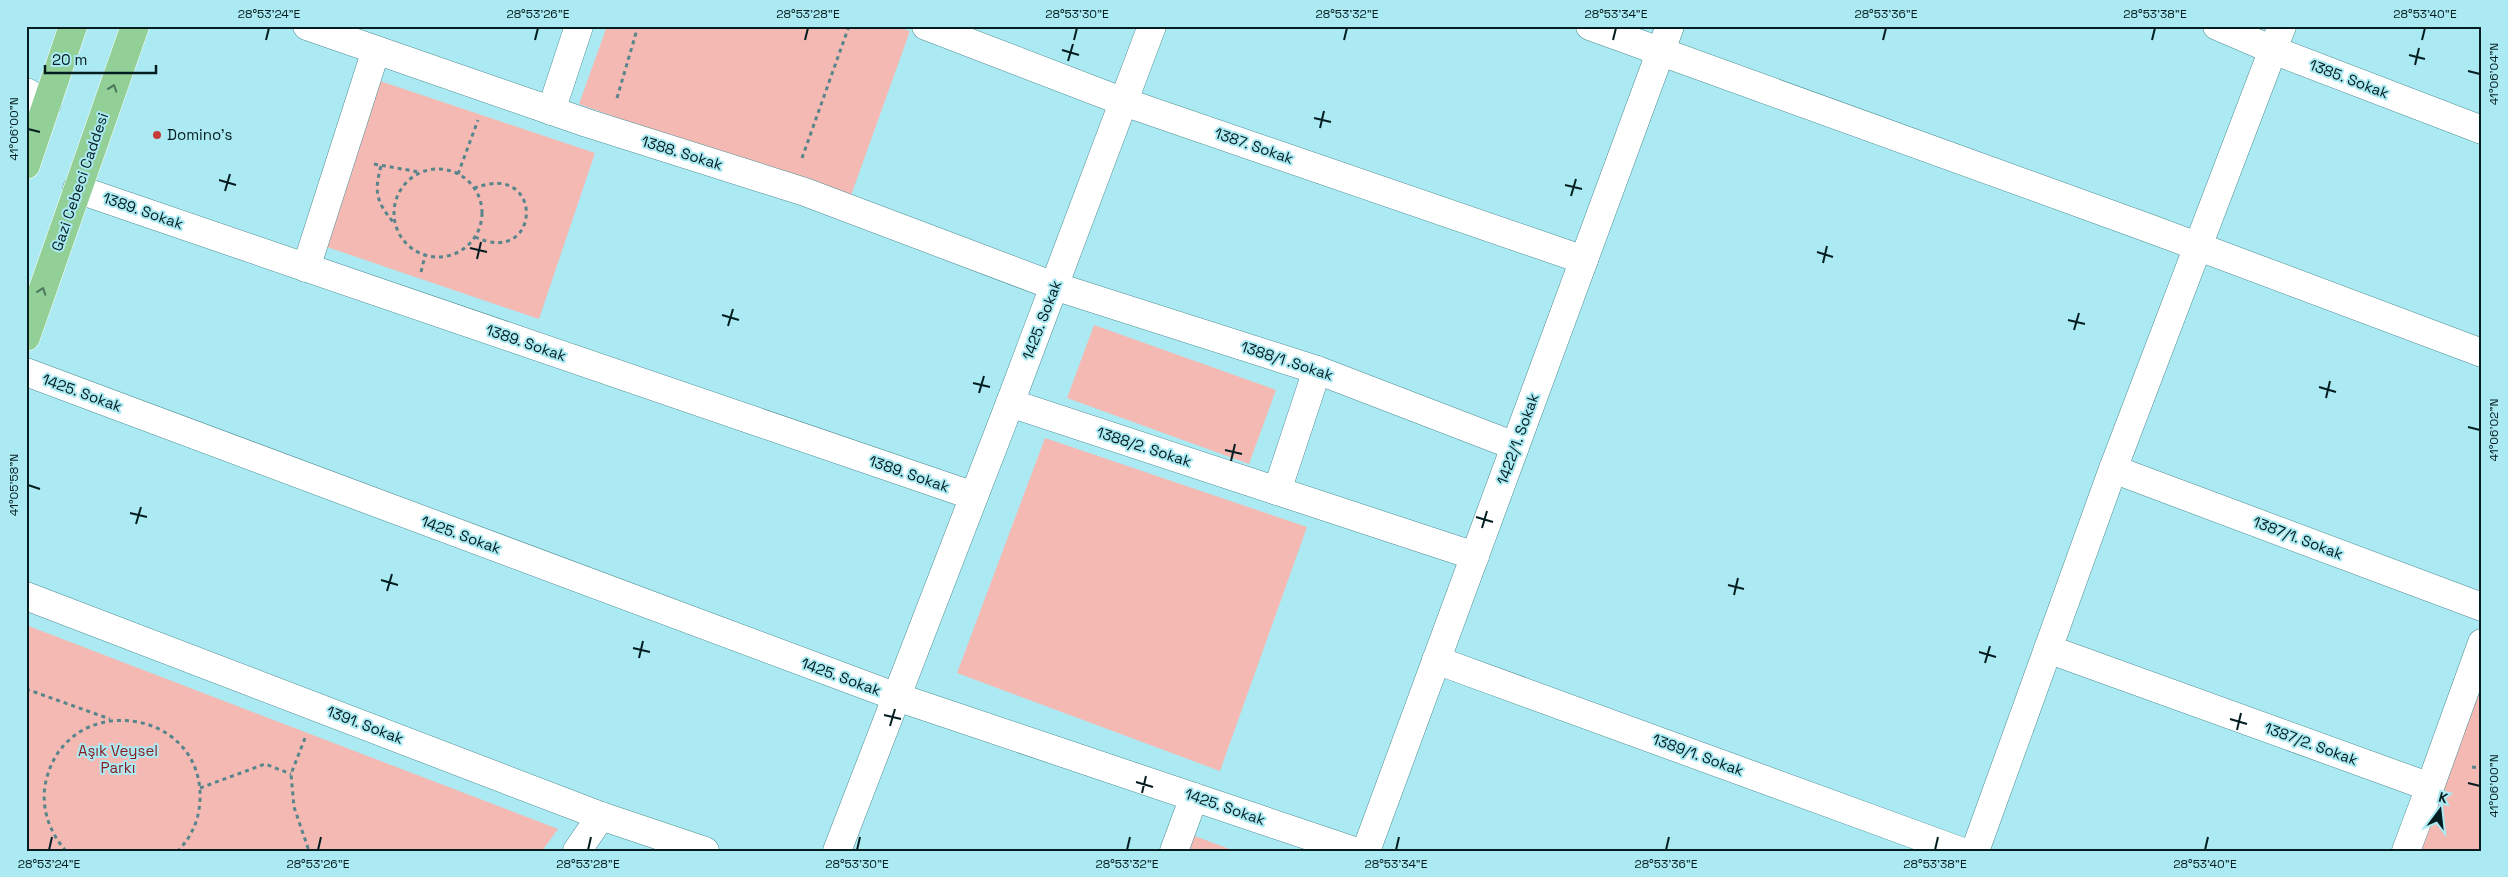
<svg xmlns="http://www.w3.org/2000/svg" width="2508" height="877" font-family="'Space Grotesk',sans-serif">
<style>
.green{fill:#f5b9b3}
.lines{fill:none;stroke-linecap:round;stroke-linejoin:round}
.minor-casing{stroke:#508d94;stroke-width:29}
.major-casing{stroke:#fff;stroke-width:29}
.path{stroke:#58858b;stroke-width:3;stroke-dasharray:4 4;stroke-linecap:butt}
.minor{stroke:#fff;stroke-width:28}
.major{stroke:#93d098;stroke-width:28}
.oneway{stroke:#4b765c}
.ticks{fill:none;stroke:#031d20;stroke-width:2}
.poi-dot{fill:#c83a39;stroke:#abeaf2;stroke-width:2}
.labels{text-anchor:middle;stroke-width:4;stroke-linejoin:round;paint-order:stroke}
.street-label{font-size:15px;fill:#031d20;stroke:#abeaf2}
.poi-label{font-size:15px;fill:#031d20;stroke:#abeaf2;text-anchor:start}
.park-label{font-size:15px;fill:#881c1e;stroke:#abeaf2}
.neatline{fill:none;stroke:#031d20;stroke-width:2}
.ticks-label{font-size:12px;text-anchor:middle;fill:#031d20}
</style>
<rect width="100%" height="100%" fill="#abeaf2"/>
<g class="green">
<path d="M607,26H895L910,31L849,201L579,104Z"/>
<path d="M380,81L595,153L539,319L324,246Z"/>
<path d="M1094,325L1276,390L1249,464L1067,398Z"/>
<path d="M1045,438L1307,527L1220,771L957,673Z"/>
<path d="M26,625L558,829L542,851H26Z"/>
<path d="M2482,686V851H2419Z"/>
<path d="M1184,832L1235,851H1177Z"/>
</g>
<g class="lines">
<defs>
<g id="minor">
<path d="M307,26L587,123L805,192L1054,286L1317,370L1515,446"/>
<path d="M926,26L1124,102L1584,260"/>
<path d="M1590,26L2151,229L2482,353"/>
<path d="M2217,26L2273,50L2482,130"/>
<path d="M26,92L47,104"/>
<path d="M551,111L579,26"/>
<path d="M77,189L974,496"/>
<path d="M306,268L376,50"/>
<path d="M26,372L897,697L1354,851"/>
<path d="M1010,403L1475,556"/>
<path d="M2113,469L2482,607"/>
<path d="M1277,491L1317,370"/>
<path d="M26,596L601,816L705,851"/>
<path d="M2048,649L2430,787L2482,643"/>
<path d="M1436,660L1960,851"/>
<path d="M577,851L601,816"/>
<path d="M837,851L1010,403L1152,26"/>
<path d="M1174,851L1194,797"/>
<path d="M1366,851L1670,26"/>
<path d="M1975,851L2113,469L2282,26"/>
<path d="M2406,851L2430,787"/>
</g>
<g id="major">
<path d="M26,165L73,26"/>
<path d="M26,337L135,26"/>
</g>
</defs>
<use href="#minor" class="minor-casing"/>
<use href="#major" class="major-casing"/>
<g class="path">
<path d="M617,98L638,26"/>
<path d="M802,158L849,26"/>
<path d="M374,164L419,172"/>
<path d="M381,166C374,192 376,201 393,222"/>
<circle cx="438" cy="213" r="44"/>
<path d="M458,174L478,120"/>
<path d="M475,237C542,268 545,160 475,188"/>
<path d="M421,272L425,256"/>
<path d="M26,689L110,719"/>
<path d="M305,738L291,774L294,807L309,851"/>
<path d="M2472,767L2482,768"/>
<path d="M200,788L265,764L291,774"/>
<path d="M66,851C49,832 40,806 46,781C67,689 204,707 200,800C199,820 192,836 178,851"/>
</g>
<use href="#minor" class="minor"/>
<use href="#major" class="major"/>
</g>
<defs><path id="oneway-chevron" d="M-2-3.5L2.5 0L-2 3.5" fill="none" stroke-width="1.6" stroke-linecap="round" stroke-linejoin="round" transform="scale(1.25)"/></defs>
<g class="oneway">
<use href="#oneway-chevron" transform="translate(113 88) rotate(-71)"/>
<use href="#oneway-chevron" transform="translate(42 291) rotate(-71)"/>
</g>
<path class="ticks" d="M266,40L269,28M535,40L538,28M805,40L808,28M1074,40L1077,28M1344,40L1347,28M1613,40L1616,28M1883,40L1886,28M2152,40L2155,28M2422,40L2425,28M1062,50L1079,55M2409,55L2425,59M1068,61L1073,44M2415,65L2419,48M2468,71L2480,74M1314,118L1331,122M1320,128L1324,111M28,129L40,132M219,180L236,185M1565,185L1582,189M225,191L230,174M1571,196L1576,179M470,248L487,252M1817,252L1833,257M477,259L481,242M1823,263L1827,246M722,315L739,320M2068,320L2085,324M728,326L733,309M2074,330L2079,313M973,383L990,387M2319,387L2336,392M979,393L984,376M2326,398L2330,381M2468,427L2480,430M1225,450L1242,454M1231,461L1235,444M28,485L40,489M130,513L147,517M1476,517L1493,522M136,524L141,507M1482,528L1487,511M381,580L398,585M1728,585L1744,589M387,591L392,574M1734,595L1738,578M633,648L650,652M1979,652L1996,657M639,658L643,641M1985,663L1990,646M884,715L901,719M2230,719L2247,724M890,726L895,709M2237,730L2241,713M1136,782L1153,787M2468,783L2480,786M1142,793L1146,776M49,850L52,837M318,850L321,837M588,850L591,837M857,850L860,837M1127,850L1130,837M1396,850L1399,837M1666,850L1669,837M1935,850L1938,837M2205,850L2208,837"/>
<circle class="poi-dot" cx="157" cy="135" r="5"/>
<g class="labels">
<g class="street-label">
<text transform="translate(2349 79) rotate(21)" y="5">1385. Sokak</text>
<text transform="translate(1254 146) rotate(19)" y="5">1387. Sokak</text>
<text transform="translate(682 153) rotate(17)" y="5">1388. Sokak</text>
<text transform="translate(80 182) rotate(-71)" y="5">Gazi Cebeci Caddesi</text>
<text transform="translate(143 211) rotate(19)" y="5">1389. Sokak</text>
<text transform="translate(1042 320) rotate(-69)" y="5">1425. Sokak</text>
<text transform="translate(526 343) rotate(19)" y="5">1389. Sokak</text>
<text transform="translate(1287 361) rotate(18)" y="5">1388/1 .Sokak</text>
<text transform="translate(82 393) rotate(20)" y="5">1425. Sokak</text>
<text transform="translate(1518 439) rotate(-70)" y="5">1422/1. Sokak</text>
<text transform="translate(1144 447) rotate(18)" y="5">1388/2. Sokak</text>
<text transform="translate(909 474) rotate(19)" y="5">1389. Sokak</text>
<text transform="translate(461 535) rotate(20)" y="5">1425. Sokak</text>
<text transform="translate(2298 538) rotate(21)" y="5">1387/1. Sokak</text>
<text transform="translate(841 677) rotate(20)" y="5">1425. Sokak</text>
<text transform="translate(365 725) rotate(21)" y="5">1391. Sokak</text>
<text transform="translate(2311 744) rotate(20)" y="5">1387/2. Sokak</text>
<text transform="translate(1698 755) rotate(20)" y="5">1389/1. Sokak</text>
<text transform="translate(1225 807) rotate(19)" y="5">1425. Sokak</text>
</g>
<g class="poi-label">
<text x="167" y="140">Domino's</text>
</g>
<g class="park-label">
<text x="118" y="756">Aşık Veysel<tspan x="118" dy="17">Parkı</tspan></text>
</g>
</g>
<rect width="2508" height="877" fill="none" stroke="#abeaf2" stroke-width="55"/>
<g transform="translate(2440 810) rotate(15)" stroke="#abeaf2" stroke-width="4" paint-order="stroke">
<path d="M0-4L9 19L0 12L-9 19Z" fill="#031d20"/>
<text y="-8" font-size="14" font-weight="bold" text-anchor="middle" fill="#031d20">K</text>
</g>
<path d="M45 65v8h111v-8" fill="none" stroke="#031d20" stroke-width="2.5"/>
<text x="52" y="65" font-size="15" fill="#031d20" stroke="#abeaf2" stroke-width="4" paint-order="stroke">20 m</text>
<rect x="28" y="28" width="2452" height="822" class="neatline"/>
<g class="ticks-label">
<text x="269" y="18">28°53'24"E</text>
<text x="538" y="18">28°53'26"E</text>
<text x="808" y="18">28°53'28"E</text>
<text x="1077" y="18">28°53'30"E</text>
<text x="1347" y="18">28°53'32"E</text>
<text x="1616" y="18">28°53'34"E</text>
<text x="1886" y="18">28°53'36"E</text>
<text x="2155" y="18">28°53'38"E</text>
<text x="2425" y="18">28°53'40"E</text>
<text transform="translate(2494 74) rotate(-90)" y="4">41°06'04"N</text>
<text transform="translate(14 129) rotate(-90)" y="4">41°06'00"N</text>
<text transform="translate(2494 430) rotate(-90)" y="4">41°06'02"N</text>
<text transform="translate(14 485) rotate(-90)" y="4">41°05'58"N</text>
<text transform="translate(2494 786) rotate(-90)" y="4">41°06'00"N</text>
<text x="49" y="868">28°53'24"E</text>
<text x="318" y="868">28°53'26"E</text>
<text x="588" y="868">28°53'28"E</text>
<text x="857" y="868">28°53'30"E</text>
<text x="1127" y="868">28°53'32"E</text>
<text x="1396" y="868">28°53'34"E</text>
<text x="1666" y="868">28°53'36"E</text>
<text x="1935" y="868">28°53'38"E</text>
<text x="2205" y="868">28°53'40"E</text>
</g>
</svg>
